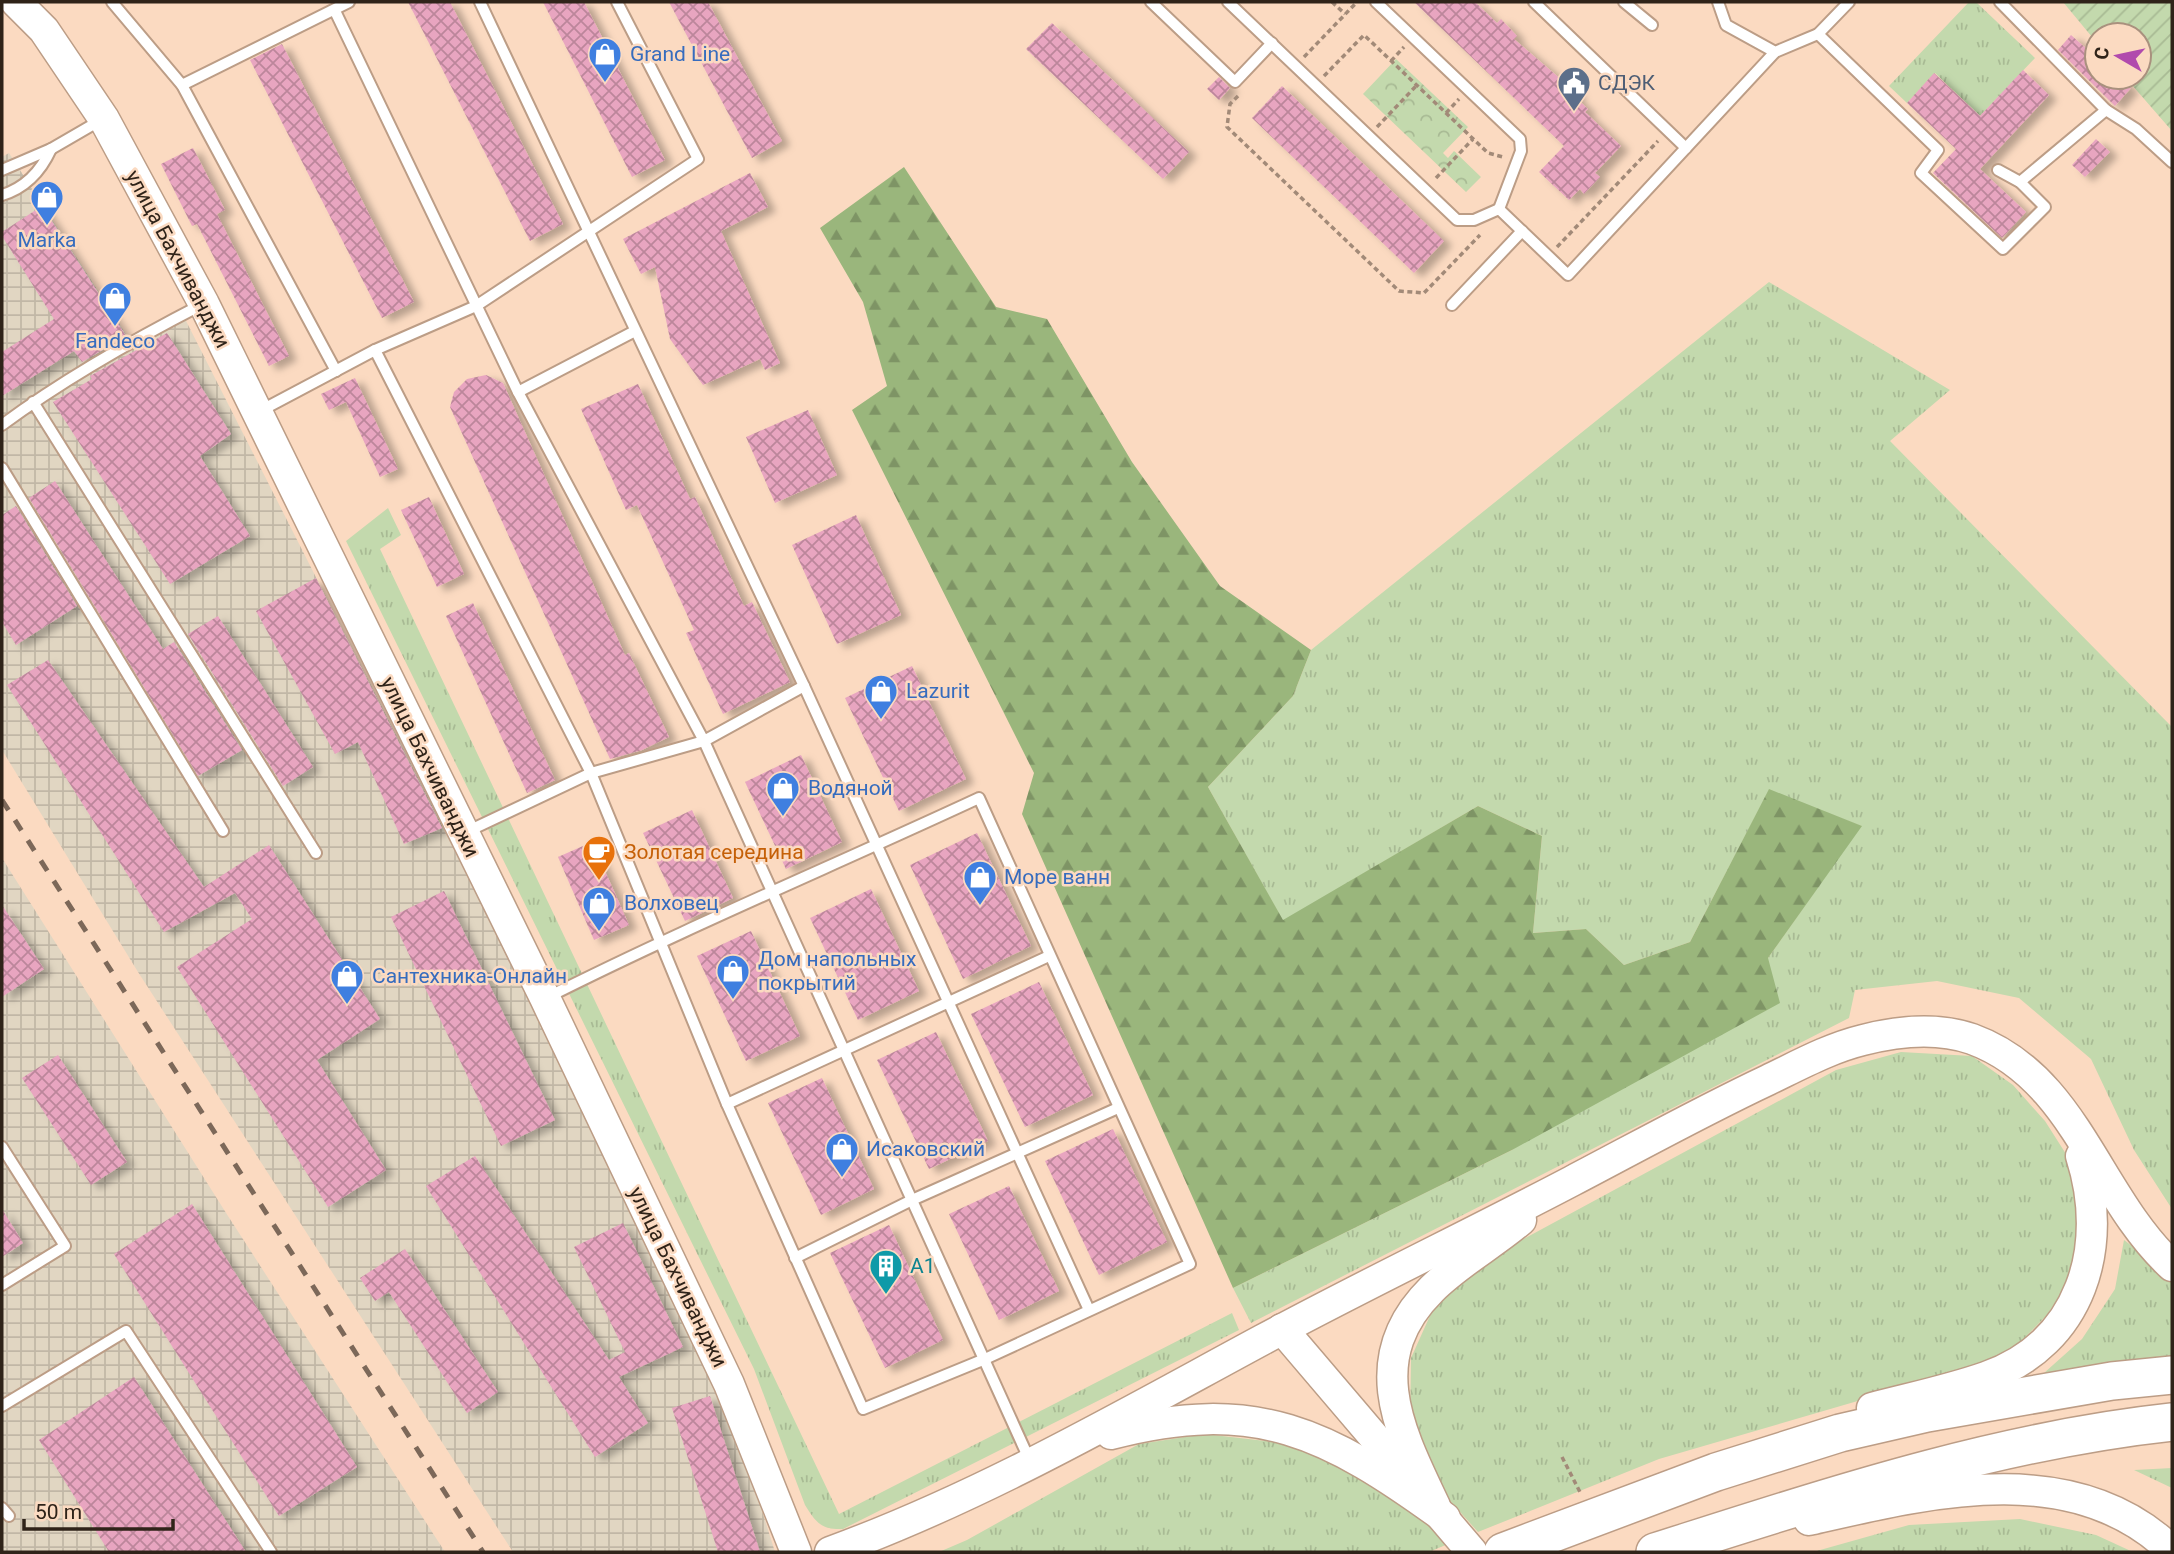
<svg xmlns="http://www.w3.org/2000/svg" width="2174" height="1554" font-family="Roboto,sans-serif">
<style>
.industrial{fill:url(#industrial-grid)}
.grass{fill:url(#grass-tufts)}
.forest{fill:url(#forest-firs)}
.park{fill:url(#park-crowns)}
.garden{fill:url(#garden-furrows)}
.building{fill:url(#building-cross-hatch);filter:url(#shadow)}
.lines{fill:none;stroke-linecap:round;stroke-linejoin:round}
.lane-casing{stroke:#bc9d86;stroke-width:14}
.secondary-casing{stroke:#bc9d86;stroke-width:33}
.highway-casing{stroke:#bc9d86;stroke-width:40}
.path{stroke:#a28a78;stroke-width:3.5;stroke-dasharray:5 3.5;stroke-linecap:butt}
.lane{stroke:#fff;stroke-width:10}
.secondary{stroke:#fff;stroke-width:30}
.highway{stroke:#fff;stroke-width:37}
.rail{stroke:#7c6859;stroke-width:5;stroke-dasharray:12 12;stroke-linecap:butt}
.labels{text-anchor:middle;stroke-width:5;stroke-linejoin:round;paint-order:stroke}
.shop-label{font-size:21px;fill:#366cbe;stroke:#fbdac1;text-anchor:start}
.service-label{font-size:21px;fill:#4e5e75;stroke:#fbdac1;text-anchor:start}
.street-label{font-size:21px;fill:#2f2319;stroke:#fbdac1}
.food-label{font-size:21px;fill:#c56008;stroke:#fbdac1;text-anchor:start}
.culture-label{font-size:21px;fill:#0d838f;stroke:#fbdac1;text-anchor:start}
</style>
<defs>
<pattern id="industrial-grid" width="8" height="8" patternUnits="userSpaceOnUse" patternTransform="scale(1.75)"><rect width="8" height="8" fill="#e1d6c2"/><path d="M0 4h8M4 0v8" fill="none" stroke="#c1b7a6"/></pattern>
<pattern id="grass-tufts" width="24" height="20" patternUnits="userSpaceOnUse" patternTransform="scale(1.75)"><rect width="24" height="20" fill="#c3d9ad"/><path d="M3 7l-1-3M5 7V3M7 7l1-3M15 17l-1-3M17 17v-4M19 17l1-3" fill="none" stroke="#a8ba94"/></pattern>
<pattern id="forest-firs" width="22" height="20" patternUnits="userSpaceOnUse" patternTransform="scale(1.75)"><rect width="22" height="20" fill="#9ab67c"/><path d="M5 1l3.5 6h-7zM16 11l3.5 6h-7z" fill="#7e9465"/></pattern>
<pattern id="park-crowns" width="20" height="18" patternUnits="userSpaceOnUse" patternTransform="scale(1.75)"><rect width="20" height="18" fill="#c3d9ad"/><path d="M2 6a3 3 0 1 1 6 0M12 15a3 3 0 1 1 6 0" fill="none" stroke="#a8ba94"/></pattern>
<pattern id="garden-furrows" width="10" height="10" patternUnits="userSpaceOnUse" patternTransform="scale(1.75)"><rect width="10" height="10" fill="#c3d9ad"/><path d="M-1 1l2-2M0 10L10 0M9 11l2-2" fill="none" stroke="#a8ba94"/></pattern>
<pattern id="building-cross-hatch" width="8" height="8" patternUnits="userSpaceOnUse" patternTransform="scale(1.75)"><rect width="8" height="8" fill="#e8a5c0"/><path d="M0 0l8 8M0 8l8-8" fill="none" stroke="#bc869b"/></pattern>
<filter id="shadow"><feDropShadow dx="8" dy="4.5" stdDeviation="3.5" flood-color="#0004"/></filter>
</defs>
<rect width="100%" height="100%" fill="#fbdac1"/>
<g class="industrial">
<path d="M9,153L131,342L183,315L717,1368L775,1552H513L138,972L2,750V157Z"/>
<path d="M2,858L228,1216L445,1552H2Z"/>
</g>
<g class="grass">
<path d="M1969,2H1976L2035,58L1980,116L1935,73L1907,103L1889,86Z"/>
<path d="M1769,282L1950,390L1890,441L2172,727V1209L2134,1150L2091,1059L2019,998L1937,981L1855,990L1849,1018L1251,1323L1233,1288L1512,1150L1768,958L1861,826L1769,790L1690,942L1624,965L1586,929L1533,933L1542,836L1478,806L1283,921L1208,787L1293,696L1311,650Z"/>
<path d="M388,508L401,535L380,549L839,1514L1232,1313L1239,1330L843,1529C822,1530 816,1523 805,1505L754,1369L346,541Z"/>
<path d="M1901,1052L1972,1056L2013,1085L2045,1121L2066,1154L2083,1203L2072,1277L2047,1315L2005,1358L1659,1459L1478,1532L1435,1484L1410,1425L1411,1358L1433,1309L1459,1274L1836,1070Z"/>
<path d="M2124,1240L2172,1276V1359L2034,1382L2082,1339L2115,1289Z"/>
<path d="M1205,1434L1283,1443L1350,1464L1455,1541L1429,1552H939L967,1540L1139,1444Z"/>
<path d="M2172,1468V1488L2134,1470Z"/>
<path d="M2020,1519L2096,1535L2133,1552H1813L1909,1525Z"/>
</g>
<path class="forest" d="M904,167L996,307L1047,319L1132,462L1220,586L1311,650L1293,696L1208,787L1283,920L1478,806L1542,836L1533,933L1586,929L1624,965L1690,942L1769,789L1862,826L1768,958L1780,1003L1512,1150L1233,1288L1022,814L1034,773L852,410L887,386L863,302L820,228Z"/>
<path class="park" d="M1396,59L1468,127L1443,153L1448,158L1454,151L1481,177L1466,192L1363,94Z"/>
<path class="garden" d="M2063,2H2172V131L2125,77H2139V35H2097V43Z"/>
<g class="building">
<path d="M408,2H450L563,224L530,241Z"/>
<path d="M543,2H584L665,160L632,177Z"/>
<path d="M669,2H708L782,141L752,158Z"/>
<path d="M1414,2H1475L1497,23L1501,19L1517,36L1514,39L1578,94L1575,97L1588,109L1585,112L1621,146L1595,173L1600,177L1584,194L1580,189L1569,200L1539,172L1564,146Z"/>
<path d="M1052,23L1189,152L1163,179L1026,49Z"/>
<path d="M2071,35L2097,58V77H2118L2131,88L2115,106L2058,50Z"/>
<path d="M282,44L414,302L382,318L250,60Z"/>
<path d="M2023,70L2049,95L1980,169L2026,212L2002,238L1933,173L1956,149L1907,103L1934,73L1980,116Z"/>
<path d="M1219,77L1230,88L1219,100L1207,89Z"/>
<path d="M1282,86L1444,241L1414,273L1252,118Z"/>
<path d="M2096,139L2110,152L2085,177L2072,165Z"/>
<path d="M193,148L225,210L217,214L289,356L269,366L197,224L192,226L161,164Z"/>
<path d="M750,173L768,207L721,231L780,363L765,370L760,359L703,385L670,339L655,267L641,274L623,239Z"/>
<path d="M42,206L126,336L82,362L74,351L2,396V352L54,319L2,236V232Z"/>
<path d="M167,333L231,434L200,456L250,536L170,584L53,402L92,379L90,376Z"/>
<path d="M486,375L503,383L625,655L629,653L669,737L642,750L610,759L450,407L454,392L467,379Z"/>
<path d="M355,378L398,469L380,477L346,402L329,410L321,394Z"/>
<path d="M638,384L690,499L695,497L744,606L752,602L790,682L723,714L686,633L694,630L637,505L626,510L581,409Z"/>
<path d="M808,410L837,475L775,503L746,437Z"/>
<path d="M55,481L163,649L174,642L242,750L198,776L29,498Z"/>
<path d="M429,497L464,574L437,587L401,510Z"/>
<path d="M16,506L77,606L16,645L2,622V515Z"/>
<path d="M856,515L901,615L837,644L792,545Z"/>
<path d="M316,578L442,828L404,844L358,742L335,754L256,611Z"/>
<path d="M473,603L555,780L527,793L446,616Z"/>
<path d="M218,616L313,767L283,786L188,634Z"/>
<path d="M48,660L204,887L269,845L380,1019L317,1060L386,1170L328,1207L177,967L252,919L235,893L164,932L7,685Z"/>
<path d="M912,666L966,779L899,811L845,698Z"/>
<path d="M801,755L842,842L786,869L745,782Z"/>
<path d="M692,810L733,898L685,921L643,833Z"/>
<path d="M977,833L1031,946L963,979L910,865Z"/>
<path d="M592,842L629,925L594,940L558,857Z"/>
<path d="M871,889L919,991L858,1020L810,918Z"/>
<path d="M444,891L555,1120L501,1146L391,917Z"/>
<path d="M2,905L44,969L2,997Z"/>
<path d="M751,931L800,1036L746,1061L697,956Z"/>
<path d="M1039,982L1093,1095L1025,1127L971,1014Z"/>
<path d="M936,1032L988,1141L929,1169L877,1060Z"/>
<path d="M58,1055L127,1162L91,1185L22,1078Z"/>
<path d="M822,1078L874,1189L821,1215L768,1103Z"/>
<path d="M1113,1129L1167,1242L1099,1275L1045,1161Z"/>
<path d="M475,1156L609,1360L625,1352L574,1247L623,1223L683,1347L619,1377L648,1423L595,1457L426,1186Z"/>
<path d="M1009,1186L1059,1291L999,1320L949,1214Z"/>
<path d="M192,1204L357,1467L279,1516L114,1254Z"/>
<path d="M2,1209L23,1243L2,1257Z"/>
<path d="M889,1225L943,1340L885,1368L830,1253Z"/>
<path d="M405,1249L498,1392L467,1413L389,1292L375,1301L360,1278Z"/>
<path d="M134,1377L246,1552H109L39,1440Z"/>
<path d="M710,1396L760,1552H718L672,1408Z"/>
</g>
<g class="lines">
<defs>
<g id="lane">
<path d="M112,2L182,85L336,371"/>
<path d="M480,2L804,686L1089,1310"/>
<path d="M1151,2L1235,82L1272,43"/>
<path d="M1228,2L1457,220H1474L1499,209L1568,275L1775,52"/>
<path d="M1376,2L1520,139L1521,151L1499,209"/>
<path d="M1534,2L1686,148"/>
<path d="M1624,2L1652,25"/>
<path d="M1718,2L1726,25L1775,52L1818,34L1849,2"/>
<path d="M2000,2L2106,110L2020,182"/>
<path d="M335,11L518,392L704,741L1030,1461"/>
<path d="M1818,34L1938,150L1921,173L2003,249L2045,207L2020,182L1998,170"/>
<path d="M182,85L349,2"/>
<path d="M2106,110L2136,129L2172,162"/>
<path d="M2,170L51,149L101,120"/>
<path d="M2,195C25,188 41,171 51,149"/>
<path d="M1452,305L1522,231"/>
<path d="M375,350L591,773L727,1104L863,1409L985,1359L1190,1264L979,798C835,865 687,927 546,998"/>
<path d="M518,392L635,331"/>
<path d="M33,402L316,853"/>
<path d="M260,411L375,350L476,306L698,159L617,2"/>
<path d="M2,425C64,379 133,340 203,304"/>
<path d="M2,468L223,831"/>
<path d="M464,833L591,773L704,741L804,686"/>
<path d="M727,1104L1049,956"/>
<path d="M2,1147L65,1246L2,1285"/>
<path d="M795,1258L912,1200L1118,1108"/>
<path d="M2,1406L126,1331L271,1552"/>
<path d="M2,1508L9,1516"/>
</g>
<g id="secondary">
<path d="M16,2L44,30L104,119L204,304L545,998L729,1384L796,1552"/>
<path d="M1282,1329L1472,1552"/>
<path d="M1872,1408C1910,1398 1949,1390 1986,1377C2082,1343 2110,1246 2081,1156"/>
<path d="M1111,1434C1256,1396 1328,1433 1445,1518"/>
<path d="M1435,1506C1400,1432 1361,1359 1432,1289C1458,1263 1493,1244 1521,1220"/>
<path d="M1809,1520C1927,1493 2074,1455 2172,1551"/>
<path d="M830,1552C981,1497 1121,1416 1262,1340C1364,1285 1469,1235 1572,1181C1637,1147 1702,1111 1768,1080C1799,1065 1830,1048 1863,1040C1898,1031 1937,1027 1972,1039C2076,1077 2096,1196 2172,1266"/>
</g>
<g id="highway">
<path d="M1503,1552L1716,1472L1840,1433L1927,1413L2112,1381L2172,1375"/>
<path d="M1655,1552C1825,1498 1995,1441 2172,1422"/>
</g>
</defs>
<use href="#lane" class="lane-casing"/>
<use href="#secondary" class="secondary-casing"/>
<use href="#highway" class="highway-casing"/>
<g class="path">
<path d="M1332,2L1345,14"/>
<path d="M1304,57L1357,2"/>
<path d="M1391,61L1404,47"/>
<path d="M1324,76L1364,35L1488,153L1503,157"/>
<path d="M1238,96L1230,104L1227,127L1399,291L1424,293L1480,235"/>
<path d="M1446,113L1459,99"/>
<path d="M1377,127L1417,85"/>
<path d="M1436,178L1473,139"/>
<path d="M1557,247L1658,141"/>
<path d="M1562,1457L1581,1494"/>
</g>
<use href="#lane" class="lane"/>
<use href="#secondary" class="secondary"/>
<use href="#highway" class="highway"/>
<path class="rail" d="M2,800L483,1552"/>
</g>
<defs>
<symbol id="shop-pin" viewBox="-11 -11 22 30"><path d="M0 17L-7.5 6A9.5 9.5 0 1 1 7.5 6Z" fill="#3f7fe0" stroke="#fbdac1"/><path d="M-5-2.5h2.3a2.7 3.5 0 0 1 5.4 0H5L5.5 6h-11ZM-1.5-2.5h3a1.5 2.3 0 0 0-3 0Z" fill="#fff"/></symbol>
<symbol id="civic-pin" viewBox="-11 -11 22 30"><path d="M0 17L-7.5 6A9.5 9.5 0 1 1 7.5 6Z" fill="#5c6f8a" stroke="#fbdac1"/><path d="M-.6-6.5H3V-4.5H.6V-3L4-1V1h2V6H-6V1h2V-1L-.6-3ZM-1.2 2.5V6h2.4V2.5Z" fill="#fff"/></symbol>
<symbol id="cafe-pin" viewBox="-11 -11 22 30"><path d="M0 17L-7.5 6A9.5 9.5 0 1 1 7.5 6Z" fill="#e8710a" stroke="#fbdac1"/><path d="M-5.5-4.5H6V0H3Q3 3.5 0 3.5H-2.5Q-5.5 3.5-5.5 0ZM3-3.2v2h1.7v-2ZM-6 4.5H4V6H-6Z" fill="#fff"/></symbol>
<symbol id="building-pin" viewBox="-11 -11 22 30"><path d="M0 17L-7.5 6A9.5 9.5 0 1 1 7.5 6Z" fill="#0f9aa8" stroke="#fbdac1"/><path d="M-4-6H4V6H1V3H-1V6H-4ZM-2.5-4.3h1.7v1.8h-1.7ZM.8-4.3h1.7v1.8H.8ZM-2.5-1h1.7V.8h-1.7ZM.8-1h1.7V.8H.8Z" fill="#fff"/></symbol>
</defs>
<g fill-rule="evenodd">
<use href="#shop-pin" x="586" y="35" width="38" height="52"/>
<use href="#civic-pin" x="1555" y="64" width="38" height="52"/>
<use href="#shop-pin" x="28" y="178" width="38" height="52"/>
<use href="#shop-pin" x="96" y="279" width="38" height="52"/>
<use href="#shop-pin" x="862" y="672" width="38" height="52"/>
<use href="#shop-pin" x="764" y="769" width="38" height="52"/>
<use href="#cafe-pin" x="580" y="833" width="38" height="52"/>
<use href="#shop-pin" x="961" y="858" width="38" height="52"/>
<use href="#shop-pin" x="580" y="884" width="38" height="52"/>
<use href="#shop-pin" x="714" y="952" width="38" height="52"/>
<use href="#shop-pin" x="328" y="957" width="38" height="52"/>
<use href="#shop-pin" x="823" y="1130" width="38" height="52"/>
<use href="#building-pin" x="867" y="1247" width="38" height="52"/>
</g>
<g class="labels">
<g class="shop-label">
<text x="630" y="61">Grand Line</text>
<text x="47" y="247" text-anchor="middle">Marka</text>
<text x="115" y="348" text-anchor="middle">Fandeco</text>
<text x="906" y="698">Lazurit</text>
<text x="808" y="795">Водяной</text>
<text x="1004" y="884">Море ванн</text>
<text x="624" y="910">Волховец</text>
<text x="758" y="966">Дом напольных<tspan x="758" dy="24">покрытий</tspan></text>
<text x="372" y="983">Сантехника-Онлайн</text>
<text x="866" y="1156">Исаковский</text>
</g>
<g class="service-label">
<text x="1598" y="90">СДЭК</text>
</g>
<g class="street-label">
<text transform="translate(178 259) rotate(62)" y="7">улица Бахчиванджи</text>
<text transform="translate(430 767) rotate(64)" y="7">улица Бахчиванджи</text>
<text transform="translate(678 1277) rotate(64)" y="7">улица Бахчиванджи</text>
</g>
<g class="food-label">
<text x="624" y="859">Золотая середина</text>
</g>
<g class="culture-label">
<text x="910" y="1273">A1</text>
</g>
</g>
<rect width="2174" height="1554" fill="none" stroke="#2f2319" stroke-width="7"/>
<g transform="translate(2118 56) rotate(279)"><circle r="33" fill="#fbdac1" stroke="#a9917e" stroke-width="2"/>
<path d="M0-5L12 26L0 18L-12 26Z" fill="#b14aad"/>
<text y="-10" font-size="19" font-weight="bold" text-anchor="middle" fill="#2f2319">С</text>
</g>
<path d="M24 1519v10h149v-10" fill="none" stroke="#2f2319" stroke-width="3.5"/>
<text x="35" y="1519" font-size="21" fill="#2f2319" stroke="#fbdac1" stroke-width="5" paint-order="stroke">50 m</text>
</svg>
